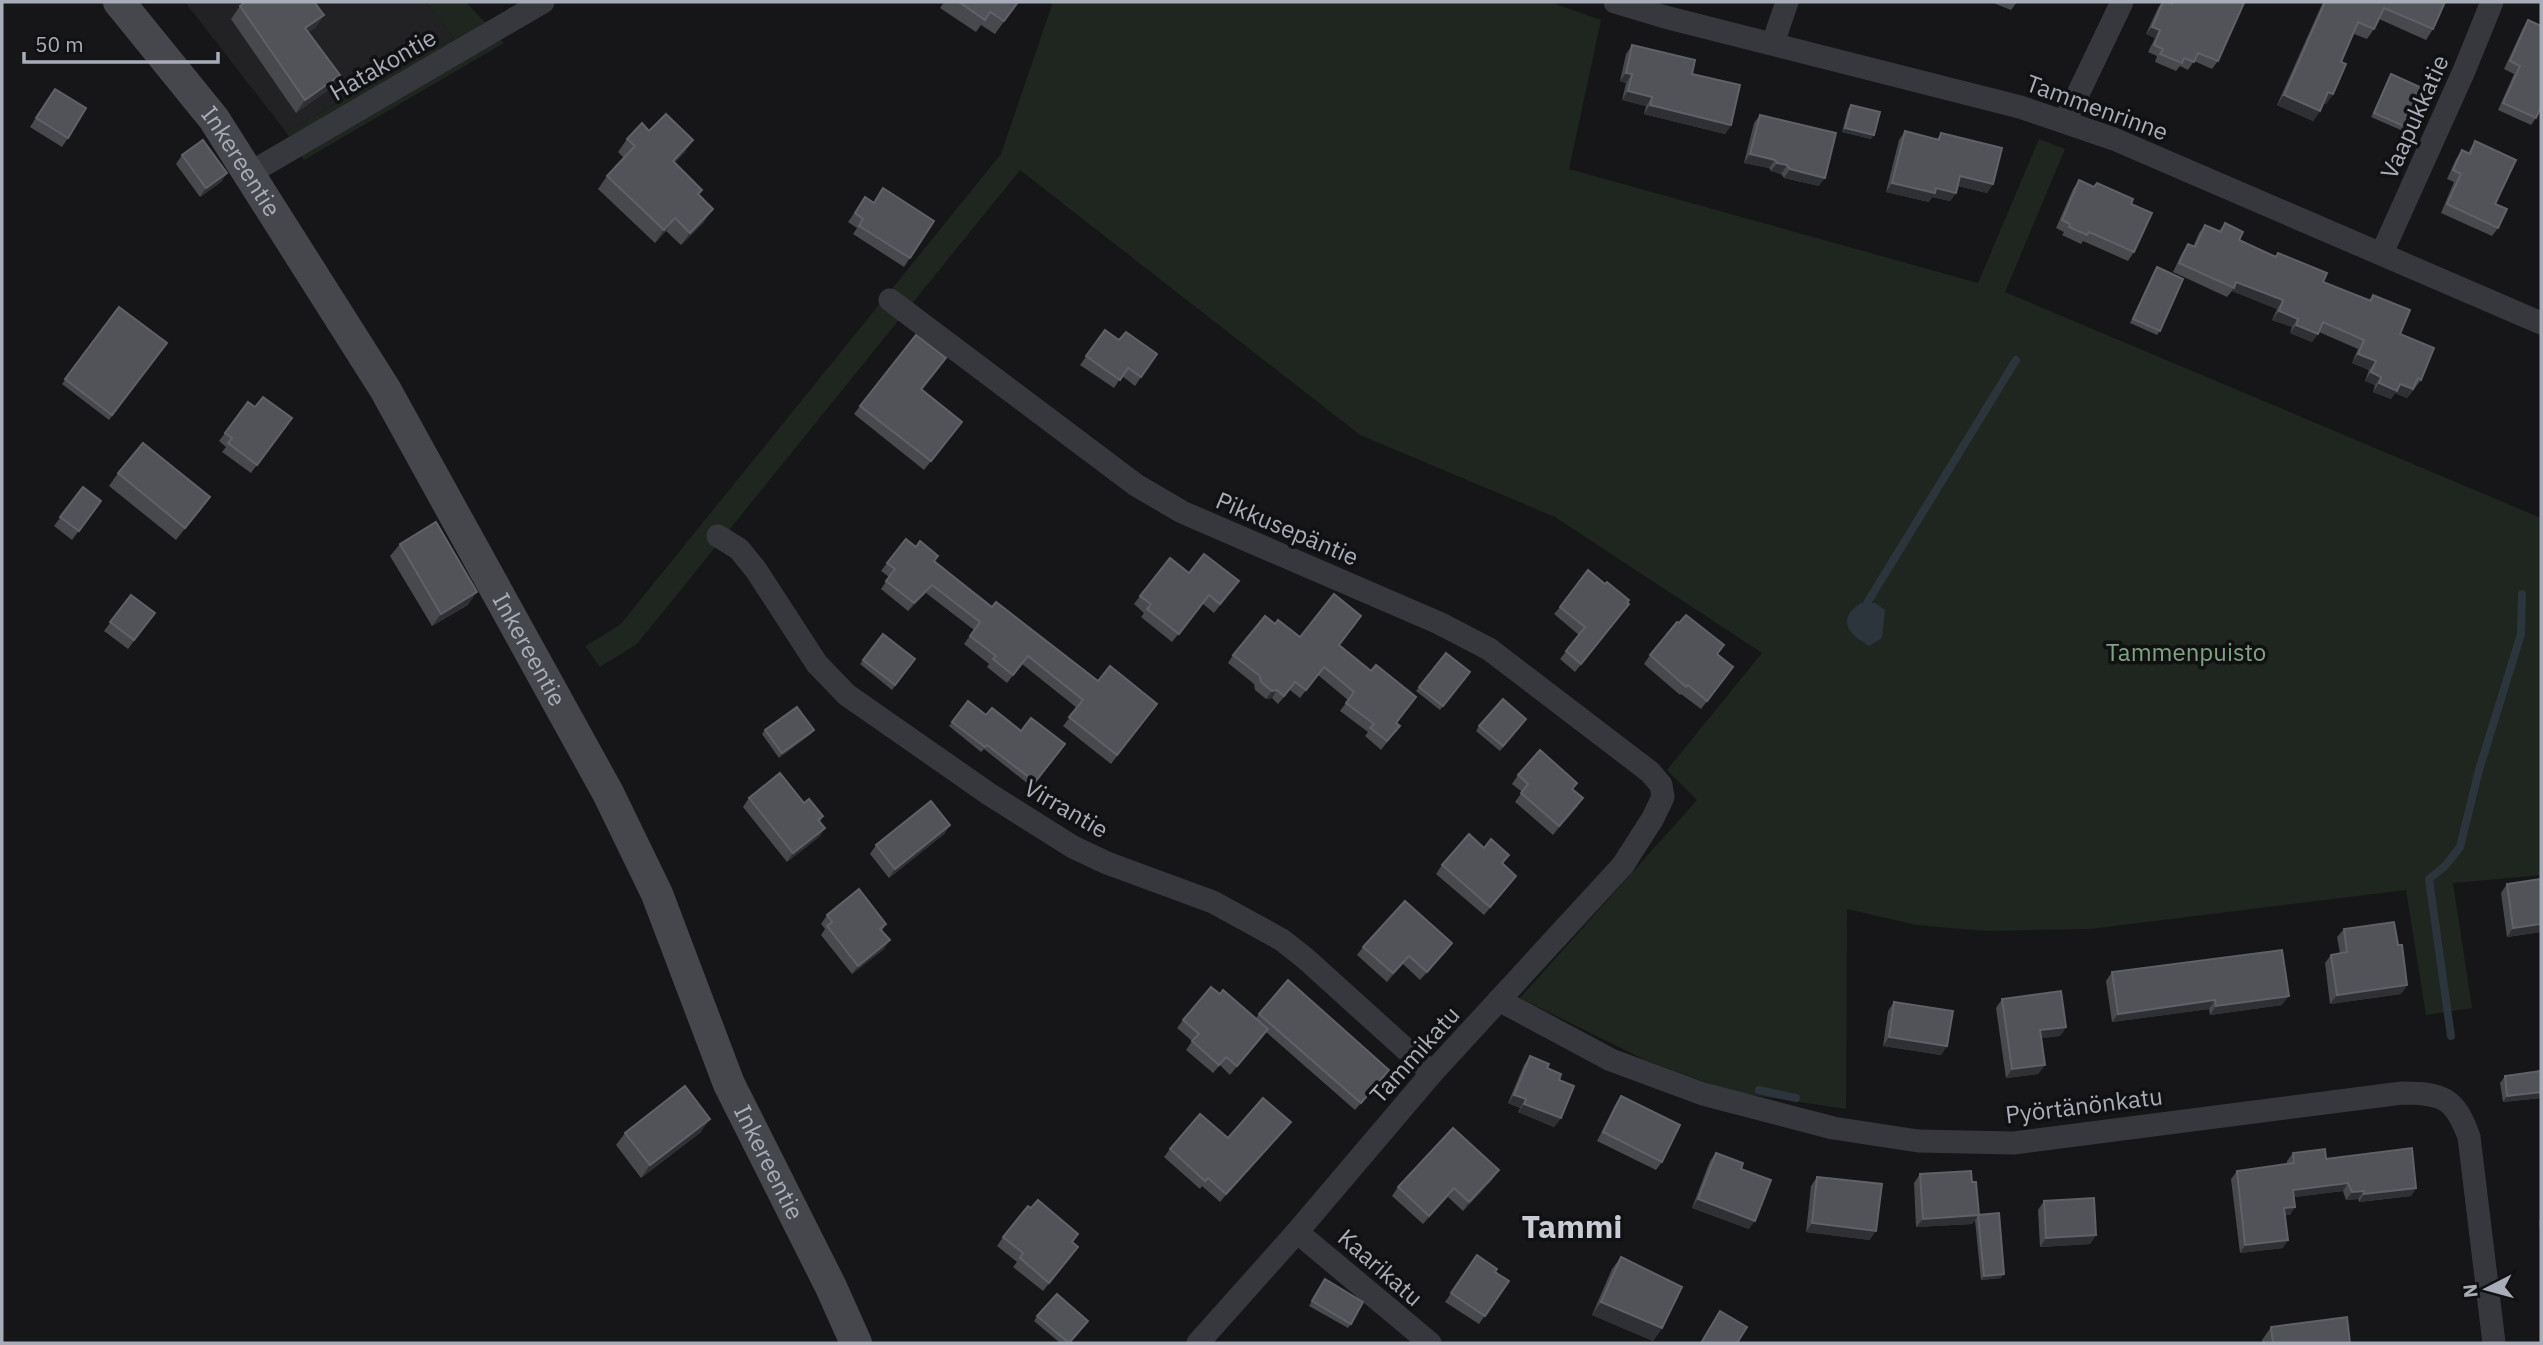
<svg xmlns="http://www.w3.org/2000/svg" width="2543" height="1345" font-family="'IBM Plex Sans',sans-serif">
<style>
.built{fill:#222225}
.green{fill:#1e261f}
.water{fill:#2c353c}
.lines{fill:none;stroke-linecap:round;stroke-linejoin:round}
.stream{stroke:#2c353c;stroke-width:8}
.street{stroke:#37383d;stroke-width:23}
.secondary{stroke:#45474d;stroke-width:32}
.wall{fill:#47494d}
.shaded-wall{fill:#2f3033}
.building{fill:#525359;stroke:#5f6168;stroke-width:2}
.labels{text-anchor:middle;stroke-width:7;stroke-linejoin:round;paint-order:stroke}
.street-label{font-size:24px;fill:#a8adb8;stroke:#111113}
.park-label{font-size:24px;fill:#7fa381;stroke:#111113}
.district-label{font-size:32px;font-weight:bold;fill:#c9ccd4;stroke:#111113}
</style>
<rect width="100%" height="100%" fill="#161618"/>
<path class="built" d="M185,2H425L454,38L286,132Z"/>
<g class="green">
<path d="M425,2H466L504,43L304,160L286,132L454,38Z"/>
<path d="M1053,2H1550L1601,20L1569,169L1978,283L2039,139L2065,149L2005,292L2541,518V875L2453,883L2472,1008L2426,1015L2406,890L2090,929L1985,931L1916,925L1847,909L1846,1109L1732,1092L1645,1060L1520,998L1697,800L1667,770L1762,653L1555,517L1360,435L1020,170L637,644L600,667L585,646L620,625L1001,154Z"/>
</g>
<path class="water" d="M1861,603H1875L1885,610L1882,638L1869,646C1848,634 1836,619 1861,603Z"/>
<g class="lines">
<g class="stream">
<path d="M1867,603L2016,360"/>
<path d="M2451,1036L2429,879L2445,866L2460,847L2479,770L2521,634L2522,594"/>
<path d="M1759,1090L1796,1098"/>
</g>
<g class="street">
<path d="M1615,2L1665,17L2020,107L2114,139L2541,323"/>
<path d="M1773,43L1787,2"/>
<path d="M2065,121L2122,2"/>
<path d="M250,173L543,2"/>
<path d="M2382,253L2464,71L2492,2"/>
<path d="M890,300L1136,485L1182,512L1439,623L1489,649L1650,772L1661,785L1663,797L1653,818L1623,865L1432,1073L1297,1232L1198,1343"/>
<path d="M718,536L739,549L756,570L817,664L847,695L989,794L1073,847L1107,863L1213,902L1282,940L1306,959L1432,1073"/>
<path d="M1499,1000L1611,1060L1703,1094L1833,1128L1918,1141L2014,1143L2402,1093C2443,1093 2455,1098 2469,1137L2494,1343"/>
<path d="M1297,1232L1430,1343"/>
</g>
<path class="secondary" id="s1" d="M119,2L214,119L385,389L608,793L657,894L729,1084L831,1287L856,1343"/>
</g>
<g class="wall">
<path d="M944,2H1018L995,34L981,25L976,32L940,8Z"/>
<path d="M1991,2H2017L2011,10Z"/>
<path d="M2162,2L2170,3V2H2240L2218,61L2212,69L2194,61L2188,70L2180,66L2176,71L2155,62L2157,56L2148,52L2155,38L2146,34L2158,8Z"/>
<path d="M2323,2H2445L2433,29L2426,40L2379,19L2374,29L2367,39L2354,34L2341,62L2333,94L2326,104L2323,103L2320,111L2313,121L2277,105Z"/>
<path d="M240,6L324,15L315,28L308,32L340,75L331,88L296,113L231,19Z"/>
<path d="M2528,20L2536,118L2531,125L2498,110L2514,74L2504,69L2523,28Z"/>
<path d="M1632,45L1692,74L1731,125L1725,134L1644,114L1646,106L1622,100L1626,83L1620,81L1626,54Z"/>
<path d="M2391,74L2406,127L2403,131L2371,117L2388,79Z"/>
<path d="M49,97L68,138L62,147L30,127Z"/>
<path d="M1851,105L1871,139L1842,132L1848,109Z"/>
<path d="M1760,115L1819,186L1784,178L1781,174L1771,171L1769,168L1744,163L1754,123Z"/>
<path d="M649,131L693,140L684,153L674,163L702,190L698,195L704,222L681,245L666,231L655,243L598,189L607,176L624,158L618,152L627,139Z"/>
<path d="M1905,131L1937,139L1941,133L1993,184L1987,193L1958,186L1956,193L1950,201L1932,197L1929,202L1886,192L1899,140Z"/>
<path d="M2475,141L2495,204L2498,228L2492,236L2441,213L2454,182L2447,179L2456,159L2462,150L2468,153Z"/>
<path d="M182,155L227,173L221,182L200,197L176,164Z"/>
<path d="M2079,180L2094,187L2097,183L2131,204L2134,252L2128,261L2083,241L2081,244L2062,235L2064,232L2056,228L2073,189Z"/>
<path d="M865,197L873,202L934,221L904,267L853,234L857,228L848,222Z"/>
<path d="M2225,223L2239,240L2275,256L2278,253L2323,282L2369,300L2373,295L2400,334L2421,380L2407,398L2395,393L2391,399L2373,392L2375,385L2365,381L2369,370L2352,363L2358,349L2319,332L2312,342L2290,333L2292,327L2272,320L2277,309L2232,291L2227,297L2173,272L2182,253L2188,244L2193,247L2199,233L2205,225L2219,231Z"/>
<path d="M2157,267L2160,331L2157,335L2130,323L2154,271Z"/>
<path d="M119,307L167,343L109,420L62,384Z"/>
<path d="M1105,330L1119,340L1141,377L1135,386L1122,376L1114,388L1080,365Z"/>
<path d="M940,367L922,390L962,422L924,470L854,414L860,406Z"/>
<path d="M248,402L255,407L292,418L251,473L222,452L226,447L219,441Z"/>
<path d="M118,473L210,497L176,540L109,486Z"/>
<path d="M83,487L101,501L72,540L54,526Z"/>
<path d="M400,544L468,605L432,626L390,556Z"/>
<path d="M934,561L992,607L1098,681L1157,704L1111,764L1063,726L1077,708L1022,664L1007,683L987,667L989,664L964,644L974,630L926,593L908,611L881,589L889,577L881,571L887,563Z"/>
<path d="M1189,573L1239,581L1214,613L1203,604L1172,642L1141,617L1144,613L1134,604L1140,596Z"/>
<path d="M131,595L155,613L128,649L104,631Z"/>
<path d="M1627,602L1623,612L1575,672L1560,659L1579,635L1554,614L1560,607Z"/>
<path d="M1275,624L1300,637L1356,624L1339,645L1397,723L1400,726L1381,750L1365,736L1368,732L1340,711L1348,700L1318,675L1300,698L1290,690L1278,704L1272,698L1266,699L1255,690L1254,684L1228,663L1233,655Z"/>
<path d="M883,634L915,659L892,690L860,664Z"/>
<path d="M1446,653L1470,672L1440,710L1416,691Z"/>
<path d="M1717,654L1727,676L1701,709L1681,694L1680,695L1644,664L1650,655Z"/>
<path d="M968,701L986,715L1021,731L1065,744L1032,787L984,749L981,752L949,726Z"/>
<path d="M1523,724L1500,751L1476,731L1479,726Z"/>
<path d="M765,730H814L811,734L779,758L762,734Z"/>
<path d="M1518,775L1573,789L1583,798L1577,807L1553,835L1515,802L1522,792L1512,784Z"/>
<path d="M749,798L804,803L823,816L820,822L825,828L819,837L787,862L743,807Z"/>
<path d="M950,825L944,834L889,878L870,854L876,845Z"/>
<path d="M1503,864L1510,884L1484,915L1436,874L1442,865Z"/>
<path d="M2507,884L2541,932L2507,937L2501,893Z"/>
<path d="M827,915L886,924L882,931L884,949L852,974L821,935L825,929L821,924Z"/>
<path d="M2344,929L2398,945L2407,985L2401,994L2330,1004L2325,963L2331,955L2340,953L2337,937Z"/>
<path d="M1452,943L1446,952L1420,980L1403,964L1387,982L1357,955L1363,947Z"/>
<path d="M2112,972L2282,1005L2210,1015L2209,1009L2112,1022L2106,981Z"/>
<path d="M1220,994L1256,1018L1259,1014L1384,1077L1355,1110L1266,1032L1230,1075L1220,1065L1213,1073L1186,1050L1192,1041L1177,1028L1183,1020Z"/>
<path d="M2002,999L2066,1027L2060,1036L2041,1038L2045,1065L2038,1074L2006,1078L1996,1008Z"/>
<path d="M1894,1002L1947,1046L1941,1055L1883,1046L1888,1011Z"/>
<path d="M1530,1056L1547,1068L1559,1080L1561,1118L1554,1127L1518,1112L1520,1108L1508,1103L1524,1065Z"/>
<path d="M2541,1071V1098L2503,1102L2500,1083L2505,1076Z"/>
<path d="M1621,1096L1662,1162L1656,1170L1597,1141L1615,1105Z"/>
<path d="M1291,1122L1285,1130L1220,1202L1202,1186L1200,1189L1164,1157L1170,1149L1228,1138Z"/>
<path d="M701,1132L641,1178L616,1145L625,1133Z"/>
<path d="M1716,1153L1741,1169L1749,1229L1692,1208L1710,1161Z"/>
<path d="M2293,1153L2326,1159L2416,1188L2411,1196L2359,1202L2358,1199L2346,1200L2343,1191L2294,1197L2290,1215H2285L2283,1248L2240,1253L2231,1179L2237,1171L2287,1164V1161Z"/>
<path d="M1920,1174L1972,1182L1979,1215L2001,1278L1981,1280L1975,1220L1972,1224L1916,1227L1914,1183Z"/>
<path d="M1817,1177L1870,1240L1806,1232L1811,1186Z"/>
<path d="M1493,1179L1463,1211L1448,1197L1423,1224L1392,1196L1398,1187Z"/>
<path d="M2044,1201L2096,1235L2090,1244L2040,1247L2038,1210Z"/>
<path d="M2541,1218V1238L2539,1221Z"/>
<path d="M1003,1237L1072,1242L1078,1247L1043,1291L1013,1267L1017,1262L997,1246Z"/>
<path d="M1477,1255L1495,1272L1509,1281L1479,1324L1445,1302Z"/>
<path d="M1621,1257L1662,1328L1653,1341L1592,1315L1612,1269Z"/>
<path d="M1322,1283L1351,1324L1348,1328L1309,1306Z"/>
<path d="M1037,1316L1088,1321L1070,1343H1060L1034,1321Z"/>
<path d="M2271,1327L2350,1343H2262V1340Z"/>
</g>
<g class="shaded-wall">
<path d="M324,15L315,28L296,41L305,28Z"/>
<path d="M2152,27L2160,30L2155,38L2146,34Z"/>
<path d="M1626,73L1632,74L1626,83L1620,81Z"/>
<path d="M340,75L331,88L296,113L305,100Z"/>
<path d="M1628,91L1652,97L1646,106L1622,100Z"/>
<path d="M2328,92L2333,94L2326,104L2321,102Z"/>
<path d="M2284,95L2320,111L2313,121L2277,105Z"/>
<path d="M1650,105L1731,125L1725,134L1644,114Z"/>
<path d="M1845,128L1874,135L1871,139L1842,132Z"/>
<path d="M693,140L684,153L664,174L673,161Z"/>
<path d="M1750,154L1775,160L1769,168L1744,163Z"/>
<path d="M1777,163L1787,165L1781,174L1771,171Z"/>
<path d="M1790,169L1825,178L1819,186L1784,178Z"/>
<path d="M227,173L221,182L200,197L206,188Z"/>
<path d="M1960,176L1993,184L1987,193L1954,185Z"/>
<path d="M1892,183L1936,188L1956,193L1950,201L1932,197L1929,202L1886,192Z"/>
<path d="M713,209L704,222L681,245L690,233Z"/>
<path d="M675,218L666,231L655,243L664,230Z"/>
<path d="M2236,282L2283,300L2277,309L2232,291Z"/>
<path d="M2279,311L2298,319L2292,327L2272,320Z"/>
<path d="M2296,325L2318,334L2312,342L2290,333Z"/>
<path d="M2358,354L2376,361L2369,370L2352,363Z"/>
<path d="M2371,372L2381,377L2375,385L2365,381Z"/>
<path d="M2379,383L2400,384L2413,389L2407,398L2395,393L2391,399L2373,392Z"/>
<path d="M210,497L201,510L176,540L185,528Z"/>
<path d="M932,585L926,593L908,611L914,603Z"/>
<path d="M477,592L468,605L432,626L441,614Z"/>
<path d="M1277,690L1272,698L1266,699L1272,691Z"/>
<path d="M814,730L811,734L779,758L782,753Z"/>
<path d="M1583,798L1577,807L1553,835L1559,826Z"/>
<path d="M950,825L944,834L889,878L895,869Z"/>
<path d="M825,828L819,837L787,862L793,853Z"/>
<path d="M2541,924V932L2507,937L2513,928Z"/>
<path d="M890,940L884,949L852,974L858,966Z"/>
<path d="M1452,943L1446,952L1420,980L1427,972Z"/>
<path d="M1409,956L1403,964L1387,982L1393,973Z"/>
<path d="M2407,985L2401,994L2330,1004L2337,995Z"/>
<path d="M2289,996L2282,1005L2210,1015L2216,1006Z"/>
<path d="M2215,1000L2209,1009L2112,1022L2118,1014Z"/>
<path d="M2066,1027L2060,1036L2034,1039L2040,1030Z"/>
<path d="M1268,1029L1262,1038L1230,1075L1237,1066Z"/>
<path d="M1889,1037L1947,1046L1941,1055L1883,1046Z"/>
<path d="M2045,1065L2038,1074L2006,1078L2012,1069Z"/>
<path d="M2541,1092V1098L2503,1102L2507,1096Z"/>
<path d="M1514,1095L1526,1099L1520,1108L1508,1103Z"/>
<path d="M1524,1104L1561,1118L1554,1127L1518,1112Z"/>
<path d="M710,1119L701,1132L641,1178L650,1165Z"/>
<path d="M1291,1122L1285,1130L1220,1202L1226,1194Z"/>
<path d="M1499,1170L1493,1179L1463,1211L1469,1202Z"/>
<path d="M2348,1183L2343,1191L2288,1198L2293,1190Z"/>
<path d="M1454,1188L1448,1197L1423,1224L1429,1216Z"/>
<path d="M2416,1188L2411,1196L2359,1202L2364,1194Z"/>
<path d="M2364,1191L2358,1199L2346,1200L2352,1192Z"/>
<path d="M1698,1199L1755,1221L1749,1229L1692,1208Z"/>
<path d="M2295,1207L2290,1215L2279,1216L2284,1208Z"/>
<path d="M1979,1215L1972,1224L1916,1227L1923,1219Z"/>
<path d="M1812,1223L1876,1231L1870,1240L1806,1232Z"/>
<path d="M2096,1235L2090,1244L2040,1247L2046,1238Z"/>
<path d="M2288,1240L2283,1248L2240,1253L2245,1245Z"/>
<path d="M1078,1247L1072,1256L1043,1291L1049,1283Z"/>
<path d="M2004,1274L2001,1278L1981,1280L1984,1276Z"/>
<path d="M1601,1302L1662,1328L1653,1341L1592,1315Z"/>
</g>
<g class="building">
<path d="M246,2H314L324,15L305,28L340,75L305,100L240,6Z"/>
<path d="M959,2H1018L1004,21L990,12L985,20Z"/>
<path d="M2163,2H2168L2172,4V2H2240L2244,3L2218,61L2198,53L2194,62L2184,58L2182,63L2160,54L2163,49L2154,45L2160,30L2152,27Z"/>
<path d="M2325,2H2445L2433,29L2384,8L2374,29L2358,22L2341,62L2346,64L2333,94L2328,92L2320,111L2284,95Z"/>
<path d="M2528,20L2541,26V107L2536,118L2503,103L2520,66L2510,61Z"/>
<path d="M1632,45L1695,60L1692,74L1740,85L1731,125L1650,105L1652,97L1628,91L1632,74L1626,73Z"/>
<path d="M2391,74L2422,88L2406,127L2374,113Z"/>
<path d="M55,89L86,108L68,138L36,118Z"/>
<path d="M1851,105L1880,112L1874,135L1845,128Z"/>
<path d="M666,114L693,140L673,161L702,190L698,194L713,209L690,233L675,218L664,230L607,176L635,146L627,139L642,123L649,131Z"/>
<path d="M1760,115L1836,133L1825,178L1790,169L1787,165L1777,163L1775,160L1750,154Z"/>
<path d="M1905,131L1939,140L1941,133L2002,148L1993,184L1960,176L1956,193L1936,188L1935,193L1892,183Z"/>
<path d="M203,140L227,173L206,188L182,155Z"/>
<path d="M2475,141L2516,160L2495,204L2507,209L2498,228L2447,204L2461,174L2453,170L2462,150L2470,154Z"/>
<path d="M2079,180L2094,187L2097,183L2133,199L2131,204L2152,213L2134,252L2089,232L2087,235L2069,227L2070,224L2062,220Z"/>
<path d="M883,188L934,221L910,258L859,226L863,219L855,213L865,197L874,203Z"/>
<path d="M2225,223L2243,232L2239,240L2276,257L2278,253L2327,273L2323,282L2371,301L2373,295L2410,310L2400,334L2434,348L2421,380L2418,378L2413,389L2400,384L2397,391L2379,383L2381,377L2371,372L2376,361L2358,354L2364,340L2323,322L2318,334L2296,325L2298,319L2279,311L2283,300L2236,282L2234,288L2179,263L2188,244L2195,247L2205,225L2221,232Z"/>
<path d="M2157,267L2183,279L2160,331L2133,319Z"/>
<path d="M119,307L167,343L112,415L65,379Z"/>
<path d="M1105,330L1119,340L1126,332L1157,354L1141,377L1128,368L1120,380L1086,356Z"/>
<path d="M916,335L946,358L921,389L962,422L931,461L860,406Z"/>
<path d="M263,397L292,418L257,465L228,443L232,438L225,433L248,402L255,407Z"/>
<path d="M143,443L210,497L185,528L118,473Z"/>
<path d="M83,487L101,501L79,531L60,517Z"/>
<path d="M436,522L477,592L441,614L400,544Z"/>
<path d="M906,539L916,547L920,541L938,556L934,561L959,581L992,607L996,602L1098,681L1110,666L1157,704L1117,755L1069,717L1083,700L1028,656L1013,675L993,659L996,656L970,636L980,622L932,585L914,603L886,581L895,569L887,563Z"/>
<path d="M1204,554L1239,581L1220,604L1209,595L1179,634L1147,609L1151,604L1140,596L1170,558L1189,573Z"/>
<path d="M1588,570L1605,584L1607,582L1629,600L1627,602L1629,604L1581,664L1566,651L1585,627L1560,607Z"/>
<path d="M1334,594L1361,616L1339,645L1371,671L1376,665L1416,697L1396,723L1400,726L1387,741L1370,728L1374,724L1346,703L1354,692L1324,667L1306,690L1295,682L1284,696L1277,690L1272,691L1261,682L1260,676L1233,655L1265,616L1275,624L1278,620L1300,637Z"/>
<path d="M131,595L155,613L134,640L110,622Z"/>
<path d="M1686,615L1724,645L1717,654L1733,667L1707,701L1688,685L1686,687L1650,655L1677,622L1679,623Z"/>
<path d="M883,634L915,659L895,685L863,660Z"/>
<path d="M1446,653L1470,672L1443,706L1419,687Z"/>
<path d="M1503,699L1526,719L1503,746L1479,726Z"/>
<path d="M968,701L986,715L992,708L1021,731L1031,718L1065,744L1035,782L987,745L985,747L952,722Z"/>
<path d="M797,707L814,730L782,753L765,730Z"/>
<path d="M1540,750L1577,783L1572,789L1583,798L1559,826L1521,793L1528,784L1518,775Z"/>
<path d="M780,773L804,803L809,799L823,816L818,820L825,828L793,853L749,798Z"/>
<path d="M931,801L950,825L895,869L876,845Z"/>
<path d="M1469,834L1484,848L1491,839L1509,855L1502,863L1516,876L1490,907L1442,865Z"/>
<path d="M2541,879V924L2513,928L2507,884Z"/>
<path d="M859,889L886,924L880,929L890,940L858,966L827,926L832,922L827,915Z"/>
<path d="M1405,901L1452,943L1427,972L1409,956L1393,973L1363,947Z"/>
<path d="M2394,922L2398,945H2402L2407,985L2337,995L2331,955L2347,952L2344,929Z"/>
<path d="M2282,950L2289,996L2216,1006L2215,1000L2118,1014L2112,972Z"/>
<path d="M1288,980L1389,1070L1361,1103L1259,1014Z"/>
<path d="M1211,987L1220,994L1223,990L1268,1029L1237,1066L1226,1057L1219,1065L1192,1041L1199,1034L1183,1020Z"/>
<path d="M2061,991L2066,1027L2040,1030L2045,1065L2012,1069L2002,999Z"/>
<path d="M1894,1002L1953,1011L1947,1046L1889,1037Z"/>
<path d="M1530,1056L1549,1064L1547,1068L1561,1074L1559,1080L1574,1086L1561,1118L1524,1104L1526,1099L1514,1095Z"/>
<path d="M2541,1071V1092L2507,1096L2505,1076Z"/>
<path d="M685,1086L710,1119L650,1165L625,1133Z"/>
<path d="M1621,1096L1680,1125L1662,1162L1603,1132Z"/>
<path d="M1263,1098L1291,1122L1226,1194L1208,1178L1205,1181L1170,1149L1200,1114L1228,1138Z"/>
<path d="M1453,1128L1499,1170L1469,1202L1454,1188L1429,1216L1398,1187Z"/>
<path d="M2412,1148L2416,1188L2364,1194V1191L2352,1192L2348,1183L2293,1190L2295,1207L2284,1208L2288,1240L2245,1245L2237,1171L2294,1163L2293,1153L2325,1149L2326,1159Z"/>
<path d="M1716,1153L1743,1163L1741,1169L1771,1180L1755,1221L1698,1199Z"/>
<path d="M1971,1171L1972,1182H1976L1979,1215L1923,1219L1920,1174Z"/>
<path d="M1817,1177L1882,1184L1876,1231L1812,1223Z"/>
<path d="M2094,1198L2096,1235L2046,1238L2044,1201Z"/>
<path d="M1038,1200L1078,1234L1072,1242L1078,1247L1049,1283L1020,1258L1023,1253L1003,1237L1028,1206L1031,1208Z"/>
<path d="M1999,1213L2004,1274L1984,1276L1978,1215Z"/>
<path d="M1477,1255L1497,1269L1495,1272L1509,1281L1485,1316L1451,1293Z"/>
<path d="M1621,1257L1682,1287L1662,1328L1601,1302Z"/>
<path d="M1325,1279L1363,1302L1351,1324L1312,1301Z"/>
<path d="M1057,1294L1088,1321L1069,1343L1037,1316Z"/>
<path d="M1720,1311L1747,1327L1737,1343H1701Z"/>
<path d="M2347,1317L2350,1343H2273L2271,1327Z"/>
</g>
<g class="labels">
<g class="street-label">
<text transform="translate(383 65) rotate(-30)" y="8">Hatakontie</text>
<text transform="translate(2097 108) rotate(20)" y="8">Tammenrinne</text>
<text transform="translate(2415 117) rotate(-66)" y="8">Vaapukkatie</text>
<text dy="8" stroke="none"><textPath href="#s1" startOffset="201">Inkereentie</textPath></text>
<text transform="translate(1287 529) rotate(23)" y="8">Pikkusepäntie</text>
<text dy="8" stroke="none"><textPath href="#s1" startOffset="768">Inkereentie</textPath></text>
<text transform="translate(1066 809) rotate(30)" y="8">Virrantie</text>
<text transform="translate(1415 1055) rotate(-48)" y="8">Tammikatu</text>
<text transform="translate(2084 1106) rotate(-7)" y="8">Pyörtänönkatu</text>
<text dy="8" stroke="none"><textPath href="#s1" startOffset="1335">Inkereentie</textPath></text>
<text transform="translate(1380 1268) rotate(41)" y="8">Kaarikatu</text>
</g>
<g class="park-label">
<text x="2186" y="661">Tammenpuisto</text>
</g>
<g class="district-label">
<text x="1572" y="1238">Tammi</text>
</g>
</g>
<rect width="2543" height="1345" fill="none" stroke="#a8adb8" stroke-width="7"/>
<g transform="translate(2487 1289) rotate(264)" stroke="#111113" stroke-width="5" paint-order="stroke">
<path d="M0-5L12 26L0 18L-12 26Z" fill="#a8adb8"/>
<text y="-10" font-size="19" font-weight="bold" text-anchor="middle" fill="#a8adb8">N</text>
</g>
<path d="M24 52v10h194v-10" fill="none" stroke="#a8adb8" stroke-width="3.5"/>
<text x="35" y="52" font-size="21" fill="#a8adb8" stroke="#111113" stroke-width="5" paint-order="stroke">50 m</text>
</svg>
